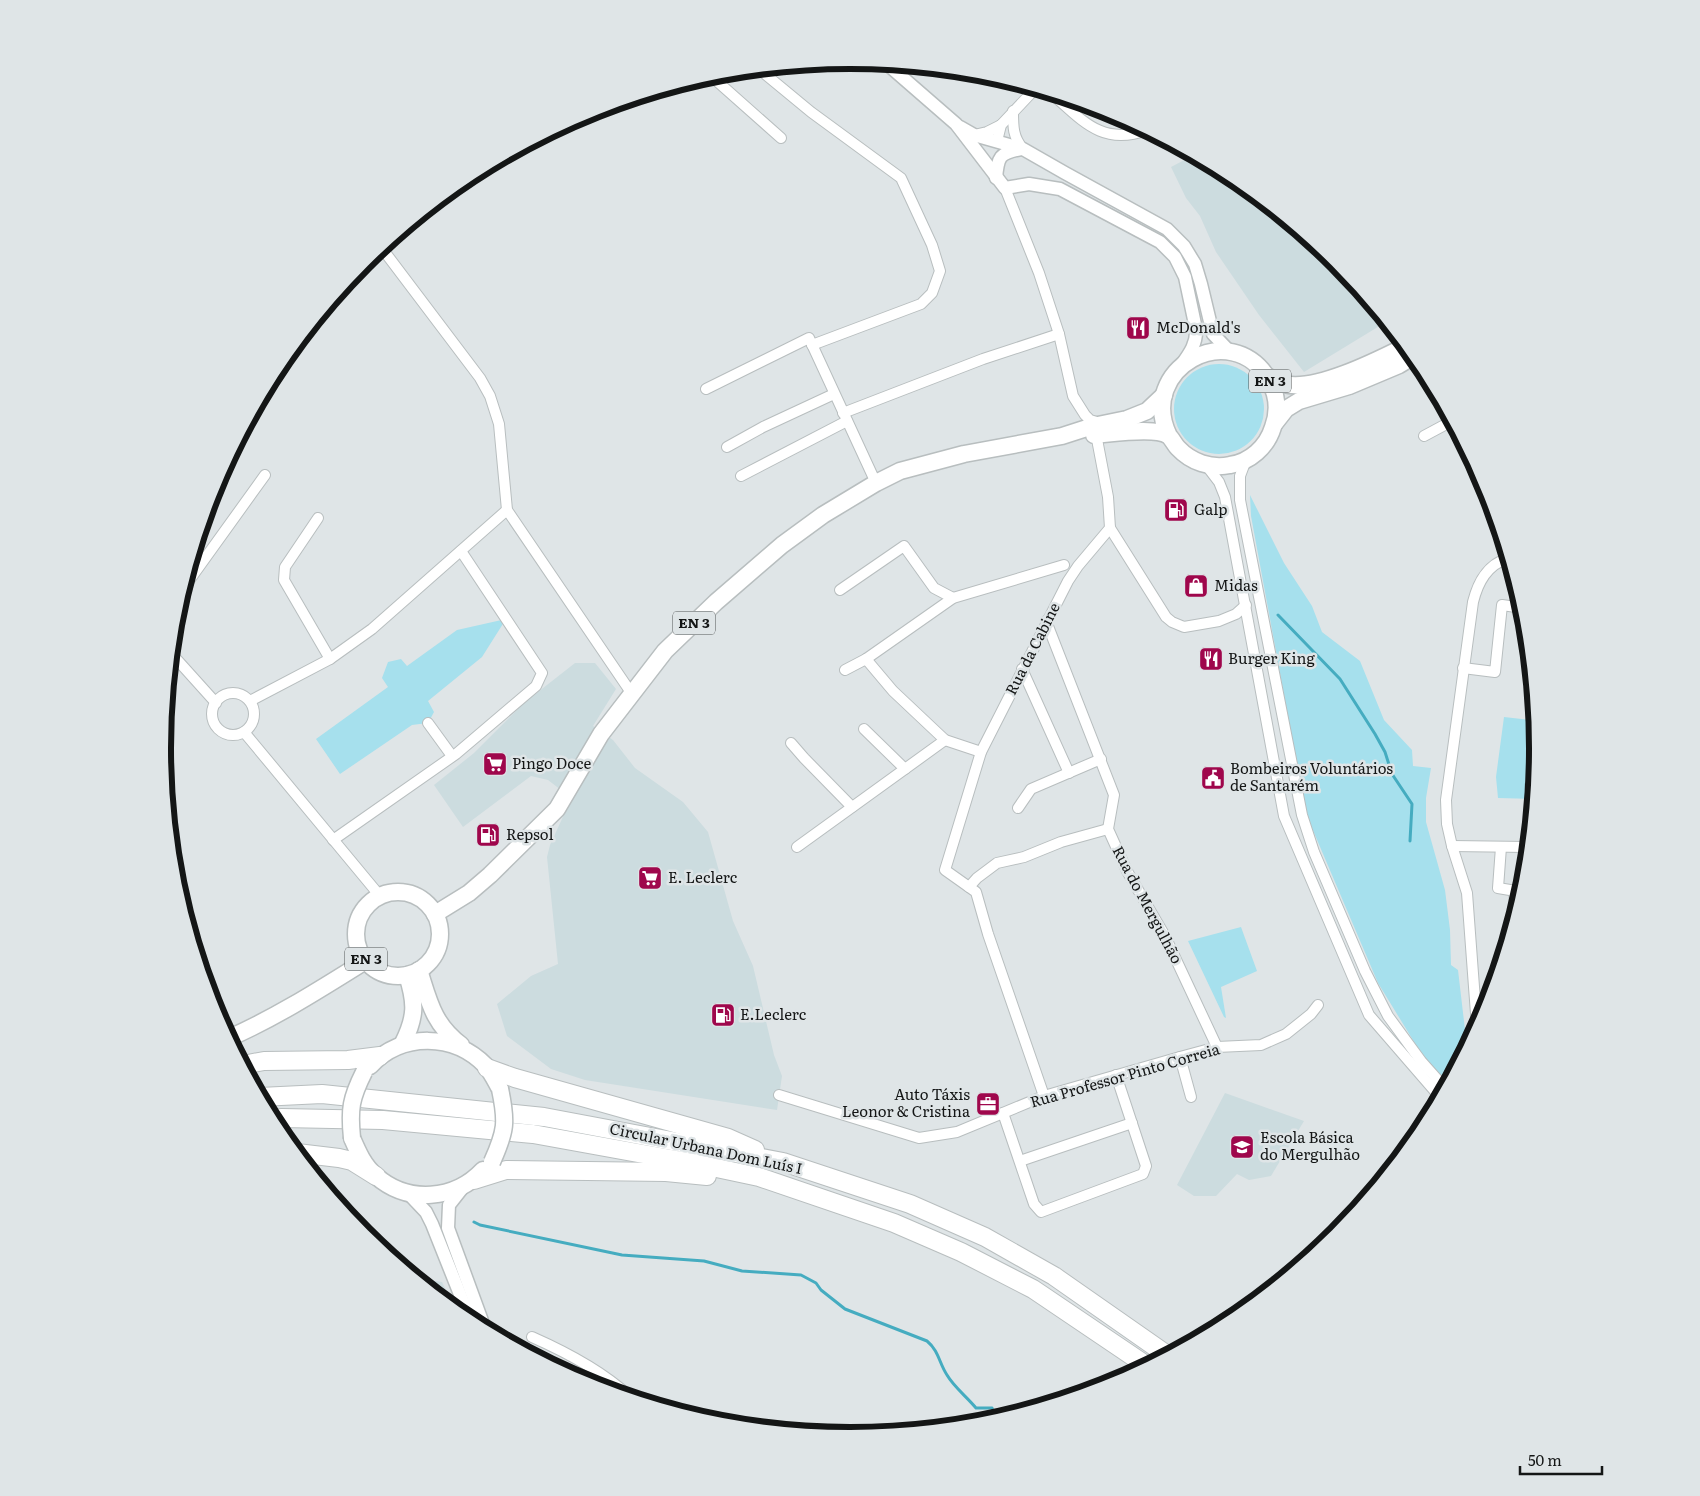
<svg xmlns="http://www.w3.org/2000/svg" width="1700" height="1496" font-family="Literata,serif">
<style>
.built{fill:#ccdcdf}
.green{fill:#a6e0ed}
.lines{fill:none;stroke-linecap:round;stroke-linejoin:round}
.stream{stroke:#45acc0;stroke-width:3}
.minor-casing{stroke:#b8bebf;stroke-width:12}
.tertiary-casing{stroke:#b8bebf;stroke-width:15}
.primary-casing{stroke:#b8bebf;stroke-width:19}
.trunk-casing{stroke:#b8bebf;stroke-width:20}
.minor{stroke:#fff;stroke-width:10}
.tertiary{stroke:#fff;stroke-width:12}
.primary{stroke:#fff;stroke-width:16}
.trunk{stroke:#fff;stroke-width:18}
.primary-bridge-casing{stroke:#b8bebf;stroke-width:19;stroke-linecap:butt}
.primary-bridge{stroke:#fff;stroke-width:16}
.labels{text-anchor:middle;stroke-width:5;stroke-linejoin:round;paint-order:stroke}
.shield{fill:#dfe5e7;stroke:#515455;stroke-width:1}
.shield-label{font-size:14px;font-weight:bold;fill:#141616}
.poi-label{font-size:15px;fill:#141616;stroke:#dfe5e7;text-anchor:start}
.street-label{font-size:15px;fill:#141616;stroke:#dfe5e7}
.rim{fill:none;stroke:#141616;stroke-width:6}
</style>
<rect width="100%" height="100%" fill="#dfe5e7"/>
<g class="built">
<path d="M1194,155L1232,176L1337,262L1386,322L1304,372L1259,315L1216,252L1200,216L1186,198L1171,167Z"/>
<path d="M575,663H595L616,689L593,726L613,740L635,768L683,802L708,832L733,921L753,966L774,1055L782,1076L777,1110L585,1080L551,1069L507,1036L497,1004L531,976L558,964L547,857L550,845L567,808L561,790L548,780L531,776L463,827L434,785L474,753L524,703Z"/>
<path d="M1225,1093L1304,1121L1271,1176L1249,1180L1237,1174L1216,1196H1194L1177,1185Z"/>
<path d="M416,1278L442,1282L455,1309Z"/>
</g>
<g class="green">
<circle cx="1219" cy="409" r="45"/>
<path d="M1250,495L1284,563L1312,606L1322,632L1360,661L1384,720L1412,750L1413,766L1431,768L1426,798V822L1445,890L1450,930L1451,965L1458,970L1467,1047L1446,1085L1438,1081L1378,983L1306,814L1251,516Z"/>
<path d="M506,619L482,657L428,701L434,712L428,723L412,725L340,774L316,739L388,687L382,678L388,662L401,659L407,666L457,630Z"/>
<path d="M1533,701L1538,748L1533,799L1498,798L1496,777L1504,717L1531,720Z"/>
<path d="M1241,927L1257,971L1221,987L1226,1018L1224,1017L1188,941Z"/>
</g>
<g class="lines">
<g class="stream">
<path d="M1278,615L1340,679L1375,734L1385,752L1392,774L1412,804L1410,841"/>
<path d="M474,1222L480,1225L622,1255L704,1261L742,1271L801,1275L816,1283L821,1290L845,1309L927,1341C939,1351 939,1363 947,1375C954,1387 967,1397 976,1408H992L995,1419"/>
</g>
<defs>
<g id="minor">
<path d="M759,69L811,112L901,178L932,245L940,271L932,293L921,304L812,345"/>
<path d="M710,75L781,138"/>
<path d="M1052,94C1083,121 1102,146 1147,130"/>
<path d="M1013,111C1013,127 1013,137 1023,149"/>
<path d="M974,135L987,132L1001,125"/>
<path d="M997,141L1001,125L1035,89"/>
<path d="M1005,188L1039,273L1059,334L1073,396L1085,415L1090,420L1100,423"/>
<path d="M381,247L480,378L490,396L499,424L507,510L632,694"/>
<path d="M706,389L809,338L876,483"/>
<path d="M843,413L983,359L1059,334"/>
<path d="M1424,436L1452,421"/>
<path d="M727,447L763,427L834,394"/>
<path d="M1246,460L1240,476V500L1302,815L1314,852L1365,971L1388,1016L1421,1061L1445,1088"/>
<path d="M1206,465L1219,482L1225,497L1284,816L1369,1015L1440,1097"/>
<path d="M741,476L847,421"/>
<path d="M318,518L285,567L284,580L330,659"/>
<path d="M1110,528L1166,617L1172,622L1184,627L1219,621L1236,614L1246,605"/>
<path d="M183,589L265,475"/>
<path d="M840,590L904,546L934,588L953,598"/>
<path d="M1046,621L1114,795L1108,829L1127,871L1165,936L1217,1047"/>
<path d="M171,653L216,703"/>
<path d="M866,659L893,691L945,740L981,752"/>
<path d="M1463,668L1495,672L1502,605L1523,608"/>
<path d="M1022,669L1069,773"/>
<path d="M845,670L866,659L953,598L1064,565"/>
<circle cx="233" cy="714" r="21"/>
<path d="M250,701L330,659L372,629L507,510"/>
<path d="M428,723L452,756"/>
<path d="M864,729L905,769"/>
<path d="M244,732L380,896"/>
<path d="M791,743L804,758L852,807"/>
<path d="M1018,808L1031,789L1101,759"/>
<path d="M333,840L456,754L536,686L542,673L461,551"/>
<path d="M1452,846L1528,847"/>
<path d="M797,847L945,740"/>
<path d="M1501,847L1498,888L1522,892"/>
<path d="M969,887L977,878L997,863L1024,857L1061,842L1108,829"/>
<path d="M1514,892L1516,912"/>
<path d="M1477,1027L1467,893L1452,846L1447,824L1446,800L1473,602C1478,582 1487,565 1508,558"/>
<path d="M1180,1057L1191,1097"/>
<path d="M779,1095L919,1138L957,1132L1044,1096L1180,1057L1217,1047L1261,1045L1286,1034L1311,1014L1318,1005"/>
<path d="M1044,1096L988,934L976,892L945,870L981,752L1068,581L1078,566L1110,528L1108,497L1096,434"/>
<path d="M1003,1113L1034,1204L1041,1212L1143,1174L1146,1166L1116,1075"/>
<path d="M1020,1161L1132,1123"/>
<path d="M532,1337C566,1352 601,1370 629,1396"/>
</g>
<g id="tertiary">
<path d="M887,64L956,124L1005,188L1029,184L1060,189L1160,242L1175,257L1185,277L1196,329C1197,343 1190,353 1182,364"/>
<path d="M960,127L974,135L1023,149L1065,173L1167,229L1184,246L1195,264L1201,284L1213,334L1230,352"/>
<path d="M996,178C998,157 999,153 1021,149"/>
<path d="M464,1186L449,1205L448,1228L485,1329"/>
<path d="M408,1193L426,1212L432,1224L471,1322"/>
</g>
<g id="primary">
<path d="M1266,376C1272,378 1278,382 1284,384C1315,392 1378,360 1406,346"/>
<path d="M1275,423L1286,409L1299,401L1349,386L1399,365L1414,356"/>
<path d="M1094,435C1111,434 1155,426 1169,436C1172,439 1175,445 1178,448C1191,462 1211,469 1230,465C1250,462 1267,447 1273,427C1279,411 1277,394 1269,380C1231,316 1136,369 1169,436"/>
<circle cx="398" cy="934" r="42"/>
<path d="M435,914L469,893L490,875L557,809L601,734L665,651L716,602L782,545L823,515L876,483L900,471L964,454L1062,436L1093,426L1127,419L1147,411L1164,395"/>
<path d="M419,970C429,1001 433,1024 461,1045"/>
<path d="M229,1038C277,1017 322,988 367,960"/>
<path d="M403,1043C416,1017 416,1003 407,975"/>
<path d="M370,1066C402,1032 454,1033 486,1066C492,1073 496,1082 500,1089"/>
<path d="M352,1138C358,1152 364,1166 376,1176C408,1204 455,1200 483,1170"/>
</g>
<g id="trunk">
<path d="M243,1065L264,1061L348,1060L380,1056"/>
<path d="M487,1068L515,1078L728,1138L755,1150"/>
<path d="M260,1097L322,1094L544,1117L783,1162L910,1204L985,1237L1054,1276L1167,1355"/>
<path d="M272,1119L282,1118L383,1120L533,1134L693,1163L759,1177L894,1223L961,1252L1033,1289L1147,1366"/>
<path d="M297,1153L339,1158L352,1161L376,1176"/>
<path d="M474,1180L506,1170L666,1172L707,1176"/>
</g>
</defs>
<use href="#minor" class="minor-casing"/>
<use href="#tertiary" class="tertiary-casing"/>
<use href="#primary" class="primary-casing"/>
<use href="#trunk" class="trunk-casing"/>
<use href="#minor" class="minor"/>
<use href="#tertiary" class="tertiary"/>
<use href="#primary" class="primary"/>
<use href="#trunk" class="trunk"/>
<defs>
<g id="primary-bridge">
<path d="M352,1138C349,1109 351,1098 364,1072"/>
<path d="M492,1162C506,1131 507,1122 500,1089"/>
</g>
</defs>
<use href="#primary-bridge" class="primary-bridge-casing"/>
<use href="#primary-bridge" class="primary-bridge"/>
</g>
<defs>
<symbol id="restaurant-square" viewBox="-11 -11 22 22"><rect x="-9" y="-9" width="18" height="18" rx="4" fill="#9f074c" stroke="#dfe5e7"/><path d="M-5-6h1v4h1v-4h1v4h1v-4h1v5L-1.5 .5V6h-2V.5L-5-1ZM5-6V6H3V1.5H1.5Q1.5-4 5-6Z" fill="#fff"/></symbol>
<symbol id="fuel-square" viewBox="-11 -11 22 22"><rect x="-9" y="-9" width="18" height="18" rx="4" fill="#9f074c" stroke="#dfe5e7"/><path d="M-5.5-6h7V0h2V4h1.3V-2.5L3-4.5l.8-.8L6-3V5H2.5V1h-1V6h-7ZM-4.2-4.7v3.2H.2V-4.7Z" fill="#fff"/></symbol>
<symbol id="shop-square" viewBox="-11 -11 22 22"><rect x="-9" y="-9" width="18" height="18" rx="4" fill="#9f074c" stroke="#dfe5e7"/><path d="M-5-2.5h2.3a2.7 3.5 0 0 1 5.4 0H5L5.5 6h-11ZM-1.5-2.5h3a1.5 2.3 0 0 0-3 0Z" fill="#fff"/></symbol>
<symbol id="supermarket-square" viewBox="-11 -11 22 22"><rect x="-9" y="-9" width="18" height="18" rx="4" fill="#9f074c" stroke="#dfe5e7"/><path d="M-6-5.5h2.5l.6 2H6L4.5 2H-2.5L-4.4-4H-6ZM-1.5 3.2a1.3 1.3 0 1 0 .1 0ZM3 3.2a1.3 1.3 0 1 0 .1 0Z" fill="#fff"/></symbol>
<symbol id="civic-square" viewBox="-11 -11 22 22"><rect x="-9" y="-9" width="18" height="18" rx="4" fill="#9f074c" stroke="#dfe5e7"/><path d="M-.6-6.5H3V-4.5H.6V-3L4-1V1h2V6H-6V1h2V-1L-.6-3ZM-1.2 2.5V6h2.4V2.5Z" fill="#fff"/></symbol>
<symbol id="office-square" viewBox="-11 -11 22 22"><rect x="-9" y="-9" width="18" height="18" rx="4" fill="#9f074c" stroke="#dfe5e7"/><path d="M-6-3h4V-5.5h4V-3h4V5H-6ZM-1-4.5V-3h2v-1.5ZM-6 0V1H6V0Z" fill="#fff"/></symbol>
<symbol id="school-square" viewBox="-11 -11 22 22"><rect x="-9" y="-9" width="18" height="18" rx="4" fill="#9f074c" stroke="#dfe5e7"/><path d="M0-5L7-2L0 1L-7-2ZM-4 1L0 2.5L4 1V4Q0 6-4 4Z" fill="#fff"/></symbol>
</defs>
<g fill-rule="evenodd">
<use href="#restaurant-square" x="1124" y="314" width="28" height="28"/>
<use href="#fuel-square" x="1162" y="496" width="28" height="28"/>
<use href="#shop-square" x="1182" y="572" width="28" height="28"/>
<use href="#restaurant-square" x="1197" y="645" width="28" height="28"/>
<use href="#supermarket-square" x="481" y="750" width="28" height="28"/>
<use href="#civic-square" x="1199" y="764" width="28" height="28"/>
<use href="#fuel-square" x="474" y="821" width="28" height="28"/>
<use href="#supermarket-square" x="636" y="864" width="28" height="28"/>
<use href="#fuel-square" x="709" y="1001" width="28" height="28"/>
<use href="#office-square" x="974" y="1090" width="28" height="28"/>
<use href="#school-square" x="1228" y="1133" width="28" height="28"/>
</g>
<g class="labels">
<g class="shield">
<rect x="1249" y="369.5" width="42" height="23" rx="4"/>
<rect x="673" y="611.5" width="42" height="23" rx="4"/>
<rect x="345" y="947.5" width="42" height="23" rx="4"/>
</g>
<g class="shield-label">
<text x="1270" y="386">EN 3</text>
<text x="694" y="628">EN 3</text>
<text x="366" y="964">EN 3</text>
</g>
<g class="poi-label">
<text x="1156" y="333">McDonald's</text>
<text x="1194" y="515">Galp</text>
<text x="1214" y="591">Midas</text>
<text x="1228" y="664">Burger King</text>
<text x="512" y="769">Pingo Doce</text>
<text x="1230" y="774">Bombeiros Voluntários<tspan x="1230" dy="17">de Santarém</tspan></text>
<text x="506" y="840">Repsol</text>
<text x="668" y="883">E. Leclerc</text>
<text x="740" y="1020">E.Leclerc</text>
<text x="970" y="1100" text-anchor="end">Auto Táxis<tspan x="970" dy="17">Leonor &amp; Cristina</tspan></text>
<text x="1260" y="1143">Escola Básica<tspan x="1260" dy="17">do Mergulhão</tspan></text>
</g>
<g class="street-label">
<text transform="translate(1033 649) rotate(-63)" y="5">Rua da Cabine</text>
<text transform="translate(1147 905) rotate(62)" y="5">Rua do Mergulhão</text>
<text transform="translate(1125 1076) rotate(-16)" y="5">Rua Professor Pinto Correia</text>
<text transform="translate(706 1149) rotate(12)" y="5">Circular Urbana Dom Luís I</text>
</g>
</g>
<path d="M0 0H1700V1496H0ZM171 748a679 679 0 1 1 1358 0a679 679 0 1 1-1358 0Z" fill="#dfe5e7" fill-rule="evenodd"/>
<path class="rim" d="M171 748a679 679 0 1 1 1358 0a679 679 0 1 1-1358 0Z"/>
<path d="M1520 1466v8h82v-8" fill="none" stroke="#141616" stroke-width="2.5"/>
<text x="1528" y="1466" font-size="15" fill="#141616" stroke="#dfe5e7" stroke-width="4" paint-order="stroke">50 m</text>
</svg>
